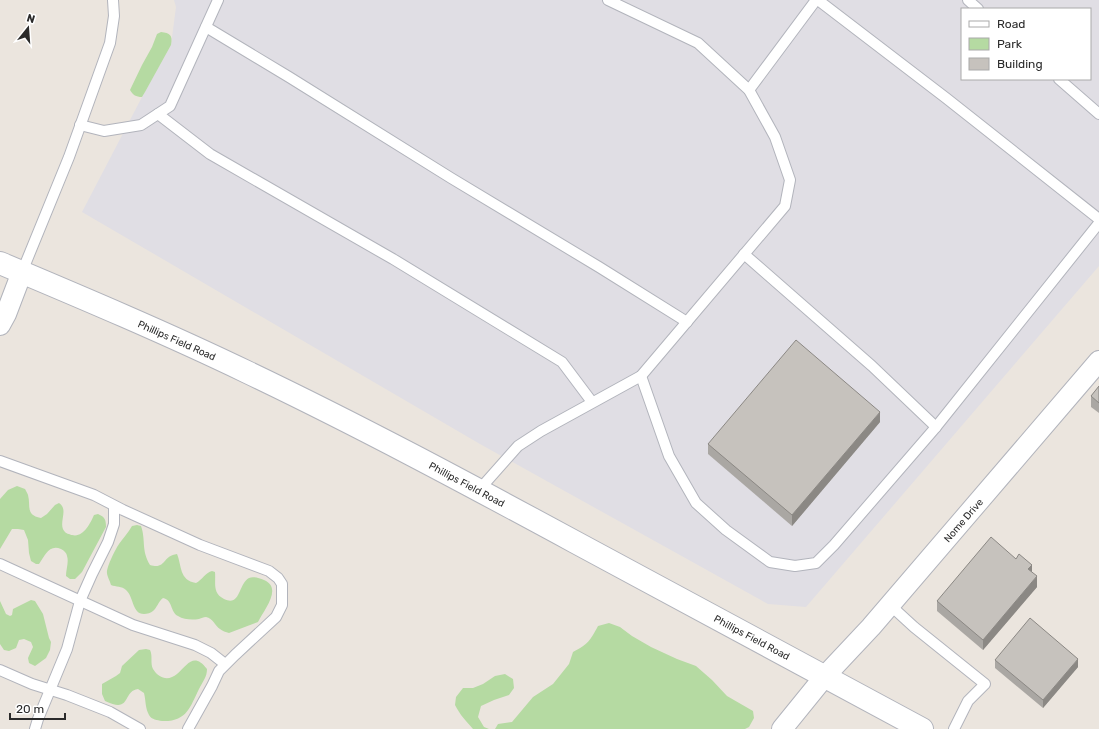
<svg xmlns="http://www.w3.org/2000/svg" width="1099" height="729" font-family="Rubik,sans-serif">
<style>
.industrial{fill:#e0dee4;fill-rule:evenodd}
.green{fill:#b5daa2}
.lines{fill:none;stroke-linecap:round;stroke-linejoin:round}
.lane-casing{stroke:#b2b4bc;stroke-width:12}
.street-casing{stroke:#b2b4bc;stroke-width:22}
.secondary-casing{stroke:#b2b4bc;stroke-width:24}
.lane{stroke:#fff;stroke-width:10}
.street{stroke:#fff;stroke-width:20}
.secondary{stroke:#fff;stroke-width:22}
.wall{fill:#aaa7a3}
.shaded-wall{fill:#8b8884}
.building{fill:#c6c2bd;stroke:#8b8884}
.labels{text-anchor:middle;stroke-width:3;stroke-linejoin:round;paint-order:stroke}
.street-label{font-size:10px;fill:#2a2a2a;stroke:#fff}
</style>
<rect width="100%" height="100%" fill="#ebe5de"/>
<path class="industrial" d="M174,0H1099V266L806,607L768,604L480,444L82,212L142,97L171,45L176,7ZM962,9H1090V79H962Z"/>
<g class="green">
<path d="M161,32C170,33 173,35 171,45L145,92L142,97C136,97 133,95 130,90L142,65L152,47L157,34Z"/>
<path d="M17,486L25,489C25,489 28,494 28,495C31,506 25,515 41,518L47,514L55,505L59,503C70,510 56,525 66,533C66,533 71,535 72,535C83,538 90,524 94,515L98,514C105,517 106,520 106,527L82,572L75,579H70L66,576C66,569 69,562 67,556C67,553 63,550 61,549C49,544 45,556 39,564H36L31,561L29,553L28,540L24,530L18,529H12L0,549V499L8,490Z"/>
<path d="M137,525L141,526C146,540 141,550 150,565C166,570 162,556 177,554C182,566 179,580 196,583C202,580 206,572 212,571L215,572C216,583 212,593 224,599C241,607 238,584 249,578C253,576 259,578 264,580C283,588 264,610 258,622L229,633C226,632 222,631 220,629C215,626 213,618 206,617C203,617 202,618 199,619C193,620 184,620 178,616C170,612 173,600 163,598C158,602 157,608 153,611C151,613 147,614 144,614C132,614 134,597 126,590C122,586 116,587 111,585C110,581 107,576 107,573C106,568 116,548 119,544C123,538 128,533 132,526Z"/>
<path d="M31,600L35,601L43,614L49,638L51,642L50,650L46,658L35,666L29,663L28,658L33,647L31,642L24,639L19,640L16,648L9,651L4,650L0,644V601L6,614L10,616L12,615L13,609Z"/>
<path d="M609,623L620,627L632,636L651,647L677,659L696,666L712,680L727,696L753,711L754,718L749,727L745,729H495L498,724L512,722L533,697L553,684L569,664L573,652C588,644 590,641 598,626Z"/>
<path d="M146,649L150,650C153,656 150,663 153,669C159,679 169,681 177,674C188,664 194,652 207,669C207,677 203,681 199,689C190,707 187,722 162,721C157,720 152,720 149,715C145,708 146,701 144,693L138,689C122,691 132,714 105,701L102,694V684L116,676L120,673L122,666L139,650Z"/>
<path d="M505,674L513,679L514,688L509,695L494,700L481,706L478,717L484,727L489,729H473C466,721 460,715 455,705L456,697L463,688H473L483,684L495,676Z"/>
</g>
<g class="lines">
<defs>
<g id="lane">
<path d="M818,0L946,98L1099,219"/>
<path d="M968,0L978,9"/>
<path d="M206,27L289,77L451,178L599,267L687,322"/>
<path d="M1059,79L1099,114"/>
<path d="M749,90L816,0"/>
<path d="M158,114L210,154L393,259L562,362L592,402"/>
<path d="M80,125L104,131L141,125L170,106L218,0"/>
<path d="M744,254L872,366L936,427"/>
<path d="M22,272L69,157L110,43L114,16L113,0"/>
<path d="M641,376L669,456L696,503L726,530L770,562L795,566L816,563L834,545L936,427L1099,223"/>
<path d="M0,461L94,495L123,510L200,545L269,571L278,578L282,584V605L276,617L235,655L219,671L212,686L188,729"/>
<path d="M479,490L518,446L541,431L641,376L785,206L790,180L775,137L749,90L698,43L608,0"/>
<path d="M0,564L133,625L195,645L211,653L225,664"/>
<path d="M890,605L914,627L985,684L968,701L954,729"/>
<path d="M0,670L32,684L67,695L110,712L140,729"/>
<path d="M35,729L38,719L67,649L80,601L92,574L108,542L114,524V506"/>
</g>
<g id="street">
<path d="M0,325L6,314L22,272"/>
<path d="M782,729L825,676L871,627L1099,361"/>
</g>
<path id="secondary" d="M0,263C83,298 166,333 247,372C358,425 466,483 575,542C690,604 806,666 922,729"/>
</defs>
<use href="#lane" class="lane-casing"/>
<use href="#street" class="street-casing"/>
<use href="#secondary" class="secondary-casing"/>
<use href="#lane" class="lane"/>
<use href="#street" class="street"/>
<use href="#secondary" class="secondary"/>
</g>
<g class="wall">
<path d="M1099,386V413L1091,407V396Z"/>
<path d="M880,422L792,526L708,454V444Z"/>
<path d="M1032,572L1037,587L983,650L937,611V601Z"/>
<path d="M995,660L1078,667L1043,708L995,668Z"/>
</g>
<g class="shaded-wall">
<path d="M880,412V422L792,526V515Z"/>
<path d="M1032,565V575L1028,569Z"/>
<path d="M1037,576V587L983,650V640Z"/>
<path d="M1078,659V667L1043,708V700Z"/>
</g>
<g class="building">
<path d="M796,340L880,412L792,515L708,444Z"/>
<path d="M1099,386V403L1091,396Z"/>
<path d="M991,537L1016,559L1019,554L1032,565L1028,569L1037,576L983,640L937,601Z"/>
<path d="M1030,618L1078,659L1043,700L995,660Z"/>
</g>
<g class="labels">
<g class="street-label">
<text transform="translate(177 340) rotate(24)" y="4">Phillips Field Road</text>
<text transform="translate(467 484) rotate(28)" y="4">Phillips Field Road</text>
<text transform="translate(963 520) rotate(-49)" y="4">Nome Drive</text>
<text transform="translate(752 637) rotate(28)" y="4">Phillips Field Road</text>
</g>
</g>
<rect x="961" y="8" width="130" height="72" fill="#ffffff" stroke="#aaaaaa"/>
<rect x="969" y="21" width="20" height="6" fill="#ffffff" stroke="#aaaaaa"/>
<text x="997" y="28" font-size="12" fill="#2a2a2a">Road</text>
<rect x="969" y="38" width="20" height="12" fill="#b5daa2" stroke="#aaaaaa"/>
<text x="997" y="48" font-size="12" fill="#2a2a2a">Park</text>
<rect x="969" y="58" width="20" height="12" fill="#c6c2bd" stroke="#aaaaaa"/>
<text x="997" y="68" font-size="12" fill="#2a2a2a">Building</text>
<g transform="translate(28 28) rotate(17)" stroke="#ffffff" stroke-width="3" paint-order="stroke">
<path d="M0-3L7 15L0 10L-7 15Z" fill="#2a2a2a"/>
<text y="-6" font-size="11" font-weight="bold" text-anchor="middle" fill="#2a2a2a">N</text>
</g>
<path d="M10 713v6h55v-6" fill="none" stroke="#2a2a2a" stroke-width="2"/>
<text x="16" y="713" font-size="12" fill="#2a2a2a" stroke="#ffffff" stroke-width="3" paint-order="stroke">20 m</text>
</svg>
